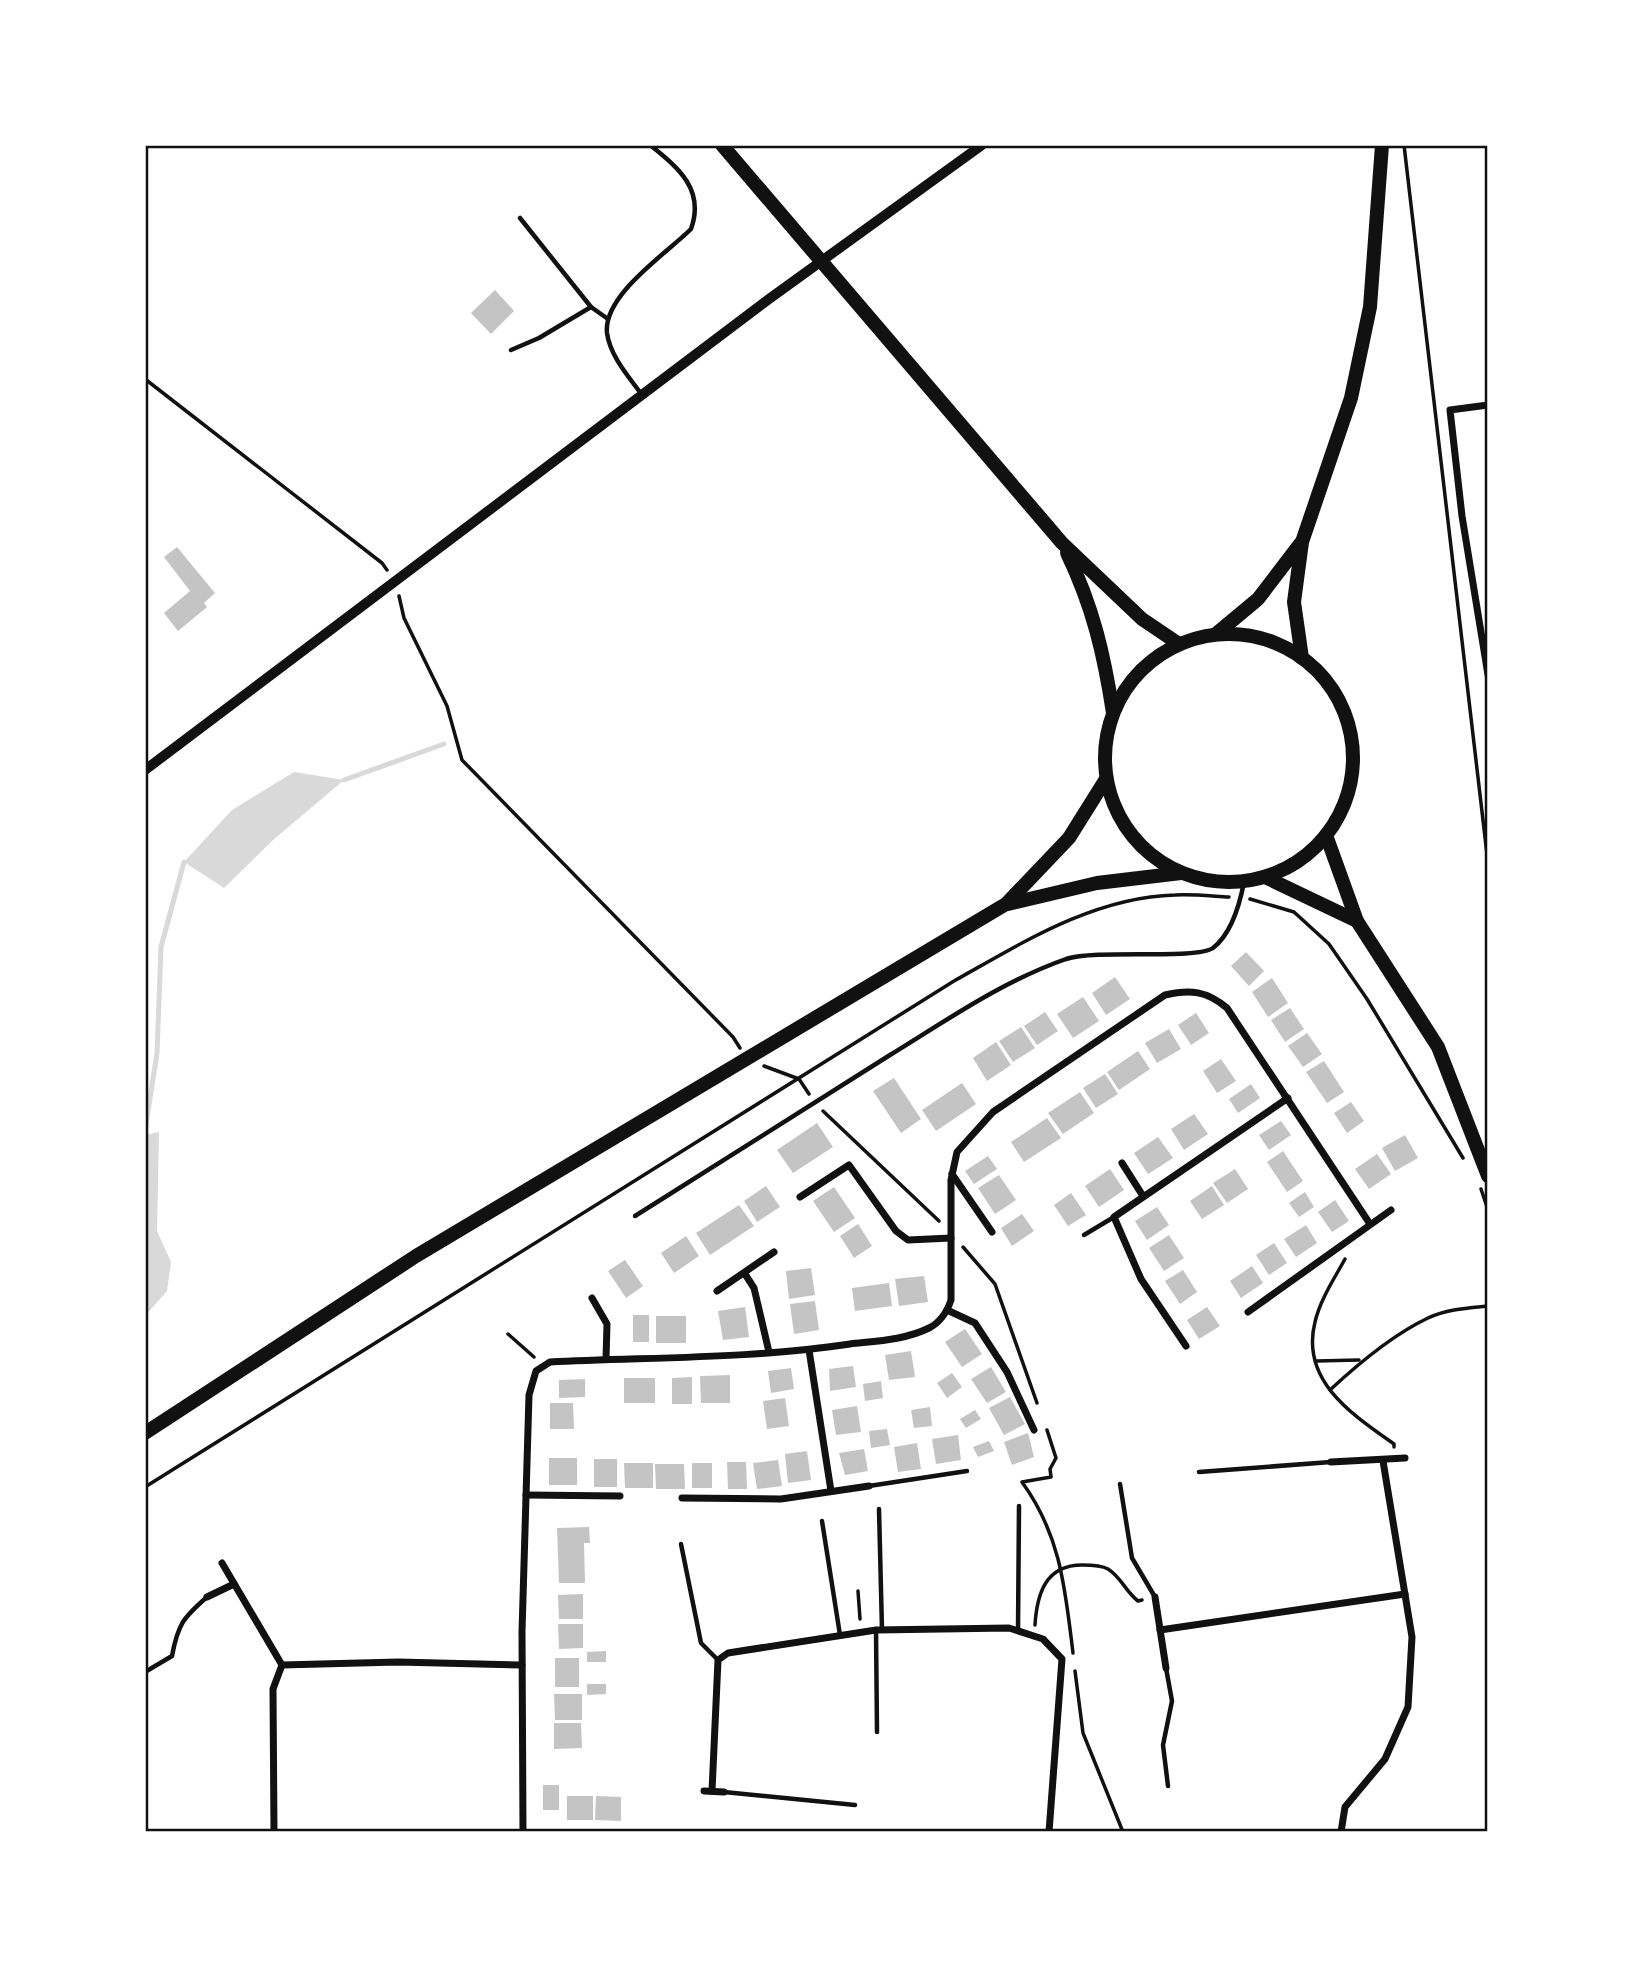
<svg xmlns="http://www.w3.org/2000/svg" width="1633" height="1977" font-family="'Public Sans',sans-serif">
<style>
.water{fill:#d9d9d9}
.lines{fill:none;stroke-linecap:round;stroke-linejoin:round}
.stream{stroke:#d9d9d9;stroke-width:5}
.building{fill:#c4c4c4}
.path{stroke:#111;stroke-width:3.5}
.service{stroke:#111;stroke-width:4.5}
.minor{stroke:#111;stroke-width:7}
.tertiary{stroke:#111;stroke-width:10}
.primary{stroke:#111;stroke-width:14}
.trunk{stroke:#111;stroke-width:14}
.neatline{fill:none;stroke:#111;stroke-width:2.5}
</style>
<rect width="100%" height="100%" fill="#fff"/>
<g class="water">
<path d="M294,772L344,780L273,840L224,888L184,862L232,810Z"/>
<path d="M159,1132L157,1231L171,1262L167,1291L145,1316V1135Z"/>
</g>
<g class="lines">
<g class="stream">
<path d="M344,780L444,744"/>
<path d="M145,1131L157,1053L161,947L184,862"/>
</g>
</g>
<g class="building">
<path d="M495,290L514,311L491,334L471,313Z"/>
<path d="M177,547L215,593L204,603L207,607L178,631L164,613L190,591L164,557Z"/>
<path d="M1246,952L1264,971L1249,986L1231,966Z"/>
<path d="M1115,977L1130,999L1106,1015L1092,993Z"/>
<path d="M1272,978L1288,1003L1268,1017L1252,992Z"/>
<path d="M1083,997L1099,1021L1073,1038L1057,1014Z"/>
<path d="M1290,1008L1304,1029L1285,1042L1271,1020Z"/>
<path d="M1045,1012L1058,1031L1037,1045L1024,1026Z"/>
<path d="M1196,1013L1209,1033L1191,1045L1178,1025Z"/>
<path d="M1021,1027L1035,1048L1013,1062L999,1041Z"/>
<path d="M1169,1029L1181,1049L1157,1063L1145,1043Z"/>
<path d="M1307,1033L1322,1054L1303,1067L1288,1046Z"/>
<path d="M996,1042L1011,1065L987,1081L973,1058Z"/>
<path d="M1138,1051L1150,1069L1119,1090L1107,1072Z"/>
<path d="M1221,1059L1236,1081L1217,1093L1203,1071Z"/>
<path d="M1324,1061L1344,1092L1327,1103L1306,1072Z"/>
<path d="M1105,1074L1118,1094L1096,1108L1083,1088Z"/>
<path d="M894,1078L921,1119L901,1133L873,1091Z"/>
<path d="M962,1083L976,1104L936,1131L922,1110Z"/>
<path d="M1251,1084L1260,1098L1238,1113L1229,1099Z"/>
<path d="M1080,1092L1094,1113L1063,1134L1048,1113Z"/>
<path d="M1351,1102L1364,1121L1347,1133L1334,1113Z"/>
<path d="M1194,1114L1208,1134L1184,1150L1171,1129Z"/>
<path d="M1047,1118L1061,1138L1024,1162L1011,1142Z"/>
<path d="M1281,1121L1291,1135L1269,1150L1259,1135Z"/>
<path d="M817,1123L833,1147L793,1173L777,1150Z"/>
<path d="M1405,1135L1418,1158L1395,1171L1382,1148Z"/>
<path d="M1158,1137L1173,1158L1148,1174L1134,1153Z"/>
<path d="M1283,1151L1303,1181L1287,1192L1267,1162Z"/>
<path d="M1377,1154L1391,1174L1369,1189L1355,1169Z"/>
<path d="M988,1156L997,1169L974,1184L965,1171Z"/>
<path d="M1110,1169L1124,1190L1099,1207L1085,1186Z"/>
<path d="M1235,1169L1248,1189L1227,1203L1213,1183Z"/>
<path d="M999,1175L1016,1200L995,1214L978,1188Z"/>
<path d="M766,1186L780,1207L757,1222L744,1201Z"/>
<path d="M1212,1186L1224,1205L1202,1219L1190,1201Z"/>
<path d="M834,1187L855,1218L834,1232L813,1201Z"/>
<path d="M1305,1192L1314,1207L1299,1217L1289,1203Z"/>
<path d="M1071,1193L1086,1215L1068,1226L1054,1205Z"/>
<path d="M1335,1200L1349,1221L1332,1232L1318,1212Z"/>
<path d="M739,1205L754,1226L710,1255L696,1233Z"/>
<path d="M1157,1207L1169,1225L1147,1240L1135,1221Z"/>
<path d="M1022,1214L1034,1231L1012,1246L1001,1228Z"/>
<path d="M858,1224L872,1246L854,1258L840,1236Z"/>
<path d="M1306,1225L1317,1243L1296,1257L1284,1239Z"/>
<path d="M1169,1235L1184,1258L1164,1271L1149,1248Z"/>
<path d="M686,1236L699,1256L674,1273L661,1253Z"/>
<path d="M1274,1243L1287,1263L1269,1275L1256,1255Z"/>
<path d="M625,1260L643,1286L626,1298L608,1271Z"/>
<path d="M1252,1266L1263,1283L1241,1298L1230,1281Z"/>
<path d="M811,1268L815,1295L789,1299L786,1271Z"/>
<path d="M1183,1270L1197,1292L1180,1304L1165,1281Z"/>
<path d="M924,1276L928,1302L899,1306L895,1279Z"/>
<path d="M889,1283L892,1306L855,1311L852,1288Z"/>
<path d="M815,1301L819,1330L794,1334L790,1304Z"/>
<path d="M745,1307L749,1337L723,1340L718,1311Z"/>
<path d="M1207,1307L1220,1326L1199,1339L1187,1320Z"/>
<rect x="633" y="1315" width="16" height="27"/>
<rect x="656" y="1316" width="30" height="27"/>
<path d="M965,1329L982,1354L962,1367L945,1342Z"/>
<path d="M911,1351L915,1377L889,1380L885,1355Z"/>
<path d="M853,1366L856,1387L830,1391L829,1369Z"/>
<path d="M991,1367L1006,1392L987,1403L971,1379Z"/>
<path d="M791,1368L794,1389L771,1393L768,1371Z"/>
<path d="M952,1373L962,1387L947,1398L937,1383Z"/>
<path d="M730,1375V1403H701L700,1376Z"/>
<path d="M692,1377V1404H672V1378Z"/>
<rect x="624" y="1378" width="31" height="25"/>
<path d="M585,1379V1397L559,1398V1380Z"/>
<path d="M881,1381L883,1398L865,1401L863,1384Z"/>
<path d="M1010,1397L1025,1424L1004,1435L989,1408Z"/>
<path d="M785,1398L789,1426L767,1429L763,1401Z"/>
<path d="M550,1403H573L574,1429H550Z"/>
<path d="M857,1406L861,1432L836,1435L832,1410Z"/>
<path d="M930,1407L932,1426L914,1428L911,1410Z"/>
<path d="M975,1410L981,1419L966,1428L960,1419Z"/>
<path d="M887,1429L890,1445L871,1448L869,1431Z"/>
<path d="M1028,1433L1034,1457L1012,1465L1004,1442Z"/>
<path d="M958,1435L961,1460L936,1464L932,1439Z"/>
<path d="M989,1441L994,1451L978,1457L973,1447Z"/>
<path d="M917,1443L921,1469L898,1472L894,1447Z"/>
<path d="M864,1449L868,1471L845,1475L839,1453Z"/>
<path d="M807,1451L811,1480L788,1483L785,1454Z"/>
<rect x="549" y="1458" width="28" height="27"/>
<rect x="594" y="1459" width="23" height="28"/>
<path d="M778,1460L782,1486L757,1489L753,1463Z"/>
<path d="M727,1462H746L747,1489H728Z"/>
<path d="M624,1463H653V1488H625Z"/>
<rect x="692" y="1463" width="20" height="25"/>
<path d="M655,1464H684L685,1489H656Z"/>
<path d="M589,1527L590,1543H584L585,1583H559L557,1528Z"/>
<path d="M583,1594V1619H559L558,1595Z"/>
<path d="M558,1624H583V1648L559,1649Z"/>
<path d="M606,1651V1662H587V1652Z"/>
<rect x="555" y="1658" width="24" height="29"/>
<path d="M587,1684H606V1694L587,1695Z"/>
<path d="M554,1694H582V1720H555Z"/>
<path d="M554,1723H581L582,1748L554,1749Z"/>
<rect x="543" y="1785" width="16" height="25"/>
<rect x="567" y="1796" width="26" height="24"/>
<path d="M596,1796L621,1797V1821L595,1820Z"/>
</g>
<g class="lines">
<g class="path">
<path d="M1404,145L1488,863"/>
<path d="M145,379L382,563L387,570"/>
<path d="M399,596L404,618L447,706L462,760L733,1037L740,1048"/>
<path d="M1250,899L1294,912L1329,944L1367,999L1463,1158"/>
<path d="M764,1066L799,1079L809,1094"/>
<path d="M823,1111L939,1221"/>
<path d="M1481,1189L1488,1210"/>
<path d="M963,1247L995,1284L1037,1403"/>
<path d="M1345,1259C1334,1279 1320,1300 1315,1322C1300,1381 1353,1415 1394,1444V1447"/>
<path d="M508,1334L534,1357"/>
<path d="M1316,1361L1359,1360"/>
<path d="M1330,1390C1359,1363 1392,1335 1428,1318C1447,1309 1468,1308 1488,1306"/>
<path d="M1047,1430L1056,1458L1050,1469L1051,1477L1022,1482C1061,1536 1065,1588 1073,1653"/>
<path d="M145,1487L954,981C1022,943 1094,897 1175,895C1192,894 1211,896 1229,897"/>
<path d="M858,1591L860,1619"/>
<path d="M1035,1625C1037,1593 1046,1565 1082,1565C1090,1565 1101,1565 1108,1569C1121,1577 1126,1592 1138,1601L1142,1600"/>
<path d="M1075,1671L1083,1733L1123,1832"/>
</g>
<g class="service">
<path d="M520,218L591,307"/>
<path d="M511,350L539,338L591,307L608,319"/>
<path d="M642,395C629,377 610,356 607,333C603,295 666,254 691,229C705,190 679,168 650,145"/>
<path d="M635,1216C720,1162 805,1108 890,1055C947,1020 1003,981 1066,959C1098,949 1195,960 1213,948C1231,934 1240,903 1244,882"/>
<path d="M1084,1235L1114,1217"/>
<path d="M1199,1472L1331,1462"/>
<path d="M1120,1484L1132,1558L1155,1597"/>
<path d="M869,1486L967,1471"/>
<path d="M879,1509L882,1630"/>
<path d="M822,1521L840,1635"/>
<path d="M681,1544L701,1643L718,1660"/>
<path d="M876,1630L877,1732"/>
<path d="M1018,1631L1019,1506"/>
<path d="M1166,1668L1172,1701L1163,1745L1168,1786"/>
<path d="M145,1672L172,1656C178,1624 183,1618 207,1597"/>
<path d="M724,1792L855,1805"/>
</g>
<g class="minor">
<path d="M1488,405L1450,410L1462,516L1488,675"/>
<path d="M1122,1163L1143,1196"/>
<path d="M952,1174L992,1232"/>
<path d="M800,1197L849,1165L896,1231L908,1240L951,1238"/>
<path d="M745,1274L754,1288L769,1352"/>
<path d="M717,1291L774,1252"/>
<path d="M592,1298L607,1324L606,1359"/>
<path d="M947,1310L975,1323L1007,1372L1034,1430"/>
<path d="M1248,1312L1391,1210"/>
<path d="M1186,1346L1141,1279L1114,1217L1288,1098"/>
<path d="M809,1350L831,1491"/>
<path d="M1331,1462L1405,1458"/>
<path d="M526,1495L620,1496"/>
<path d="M682,1498L781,1499L869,1486"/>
<path d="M222,1563L282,1665"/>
<path d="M207,1597L234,1584"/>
<path d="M1155,1597L1166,1668"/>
<path d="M1160,1630L1405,1594"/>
<path d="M282,1665L398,1662L522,1665"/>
<path d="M704,1791L724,1792"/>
<path d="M712,1791L718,1660L728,1653L876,1630L1009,1628L1043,1639L1062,1659L1049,1832"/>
<path d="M274,1832L273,1689L282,1665"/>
<path d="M523,1832L522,1632L529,1395L536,1371L550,1362C651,1357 750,1359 850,1344C876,1341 905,1340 929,1328C941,1322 947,1312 951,1300V1180L957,1152L993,1112L1165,995C1190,989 1207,991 1227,1008L1370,1224"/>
<path d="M1341,1832L1345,1807L1385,1759L1408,1707L1412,1637L1383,1461"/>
</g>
<path class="tertiary" d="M145,770L769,299L982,145"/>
<g class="primary">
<path d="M1326,835L1357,921L1438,1047L1488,1176"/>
<path d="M1265,877L1357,921"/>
</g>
<g class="trunk">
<path d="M722,145L1062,543L1142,619L1179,644"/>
<path d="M1067,553C1093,607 1104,654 1113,713"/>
<path d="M1216,634L1258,599L1300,544"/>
<circle cx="1229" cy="758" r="124"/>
<path d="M1302,658L1294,602L1302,542L1351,398L1370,307L1382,145"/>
<path d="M1008,904L1097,883L1181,873"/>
<path d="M145,1433L416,1256L1006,904L1069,838L1106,779"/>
</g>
</g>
<rect width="1633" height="1977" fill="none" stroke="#ffffff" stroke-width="294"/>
<rect x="147" y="147" width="1339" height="1683" class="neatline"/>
</svg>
